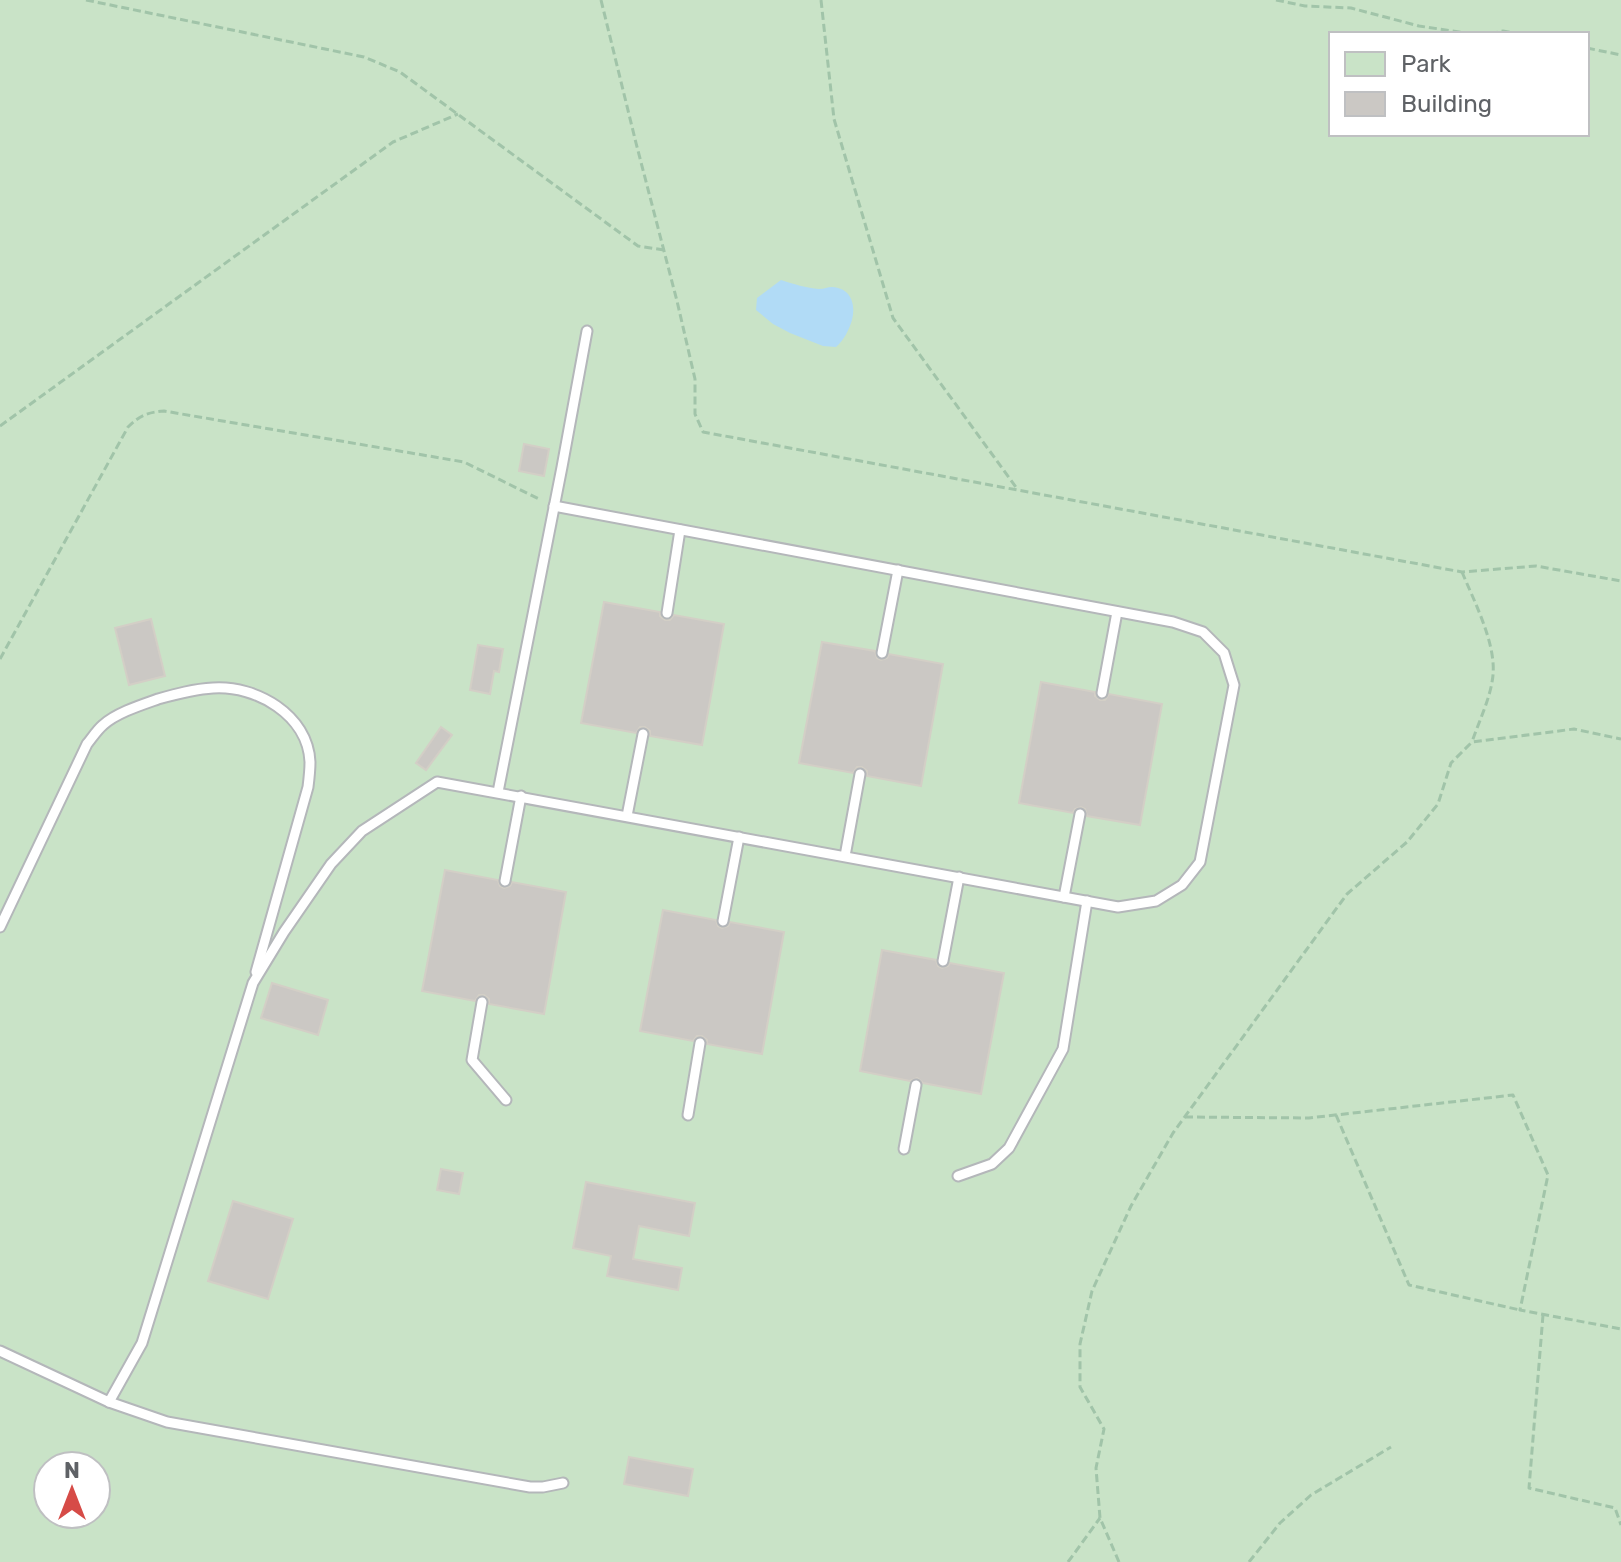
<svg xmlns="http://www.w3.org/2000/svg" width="1621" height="1562" font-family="Rubik,sans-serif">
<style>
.green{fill:#c9e3c7;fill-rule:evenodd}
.water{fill:#b1dbf6}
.building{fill:#cbc8c4;stroke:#d3cfc6;stroke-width:2}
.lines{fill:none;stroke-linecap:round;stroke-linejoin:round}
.service-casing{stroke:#b4b7ba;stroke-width:13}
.path{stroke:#a1c4a9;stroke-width:3;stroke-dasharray:8 4;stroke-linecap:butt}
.service{stroke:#fff;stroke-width:9}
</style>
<rect width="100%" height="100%" fill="#efede8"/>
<path class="green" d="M0,0H1621V1562H0ZM1331,34H1587V134H1331ZM48,1466H96V1514H48Z"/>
<path class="water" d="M781,280C793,284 807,288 819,289C824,289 828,287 832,287C851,288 856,304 852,320C849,330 844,340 836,347L823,346L790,333L773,324L756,310L757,298Z"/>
<g class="building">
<path d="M524,444L549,449L544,476L519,471Z"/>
<path d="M604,602L660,612V616L665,620H670L674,615L724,624L702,745L650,736V731L645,727H640L636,733L581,723Z"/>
<path d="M151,619L165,676L129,685L115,628Z"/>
<path d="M822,642L875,651L877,658L881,660L887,658L889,654L943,664L921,786L867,776V771L862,767H857L853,773L799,763Z"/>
<path d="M478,645L503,649L499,672L494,671L490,694L470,690Z"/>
<path d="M1041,682L1095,692V696L1100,700H1105L1109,694L1162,704L1140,825L1087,816L1085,809L1081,807L1075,809L1073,813L1019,803Z"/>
<path d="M441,727L452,735L426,770L416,763Z"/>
<path d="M445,870L498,880L500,886L504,888L510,886L512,882L566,892L544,1014L489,1004V999L484,995H479L475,1001L422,991Z"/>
<path d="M663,910L716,920L718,926L722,928L728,926L730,922L784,932L762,1054L707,1044V1040L702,1036H697L693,1041L640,1031Z"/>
<path d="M882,950L936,960L938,966L942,968L948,966L950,963L1004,973L981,1094L923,1083L917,1078L910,1081L860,1071Z"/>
<path d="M272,983L328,1000L318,1035L261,1018Z"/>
<path d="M441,1169L463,1173L459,1194L437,1190Z"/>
<path d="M586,1182L695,1203L689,1236L639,1226L633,1259L682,1268L678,1290L607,1276L611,1256L573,1248Z"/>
<path d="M233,1201L293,1219L268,1299L208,1281Z"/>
<path d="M629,1457L693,1469L688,1496L624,1484Z"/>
</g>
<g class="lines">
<defs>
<g id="service">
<path d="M667,613L680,530"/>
<path d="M882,653L898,570"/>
<path d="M1102,693L1117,612"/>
<path d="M498,792L562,467L587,331"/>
<path d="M627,816L643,734"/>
<path d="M845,856L860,774"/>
<path d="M505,881L521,796"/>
<path d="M1064,897L1080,814"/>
<path d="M723,921L739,837"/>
<path d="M0,927L87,744C92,738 97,730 103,725C116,713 141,705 158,699C176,694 194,689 213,688C256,685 308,715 310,762C310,770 309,779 308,787L256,972"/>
<path d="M943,961L959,877"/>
<path d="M482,1002L472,1060L506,1100"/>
<path d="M688,1115L700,1043"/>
<path d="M904,1149L916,1085"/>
<path d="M958,1176L992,1164L1009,1148L1063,1049L1087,901"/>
<path d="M0,1351L109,1402L167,1422L530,1487H543L563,1483"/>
<path d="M109,1402L142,1343L253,983L284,932L331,864L362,831L437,782L1118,907L1156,901L1182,885L1200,862L1234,685L1224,653L1203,632L1173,622L554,506"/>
</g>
</defs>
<use href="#service" class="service-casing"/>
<g class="path">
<path d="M86,0L364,57L400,72L638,246L664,250"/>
<path d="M601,0L636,143L677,301L695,379V414L703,432L1462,572L1536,566L1621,581"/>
<path d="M821,0L834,119L893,318L1018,490"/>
<path d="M1276,0L1305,6L1351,8L1419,26L1473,34"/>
<path d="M1490,34L1503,31L1518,34"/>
<path d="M1587,48L1621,55"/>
<path d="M0,426L393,142L458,114"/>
<path d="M1462,572C1474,601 1496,643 1493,675C1491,697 1479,721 1472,742"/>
<path d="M0,659L128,427C139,416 148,412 164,411L464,462L541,500"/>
<path d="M1336,1115L1409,1285L1520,1310"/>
<path d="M1185,1117L1309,1118L1513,1095L1548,1175L1520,1310L1621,1329"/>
<path d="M1543,1315L1529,1488L1615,1508L1621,1525"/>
<path d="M1068,1562L1100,1518"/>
<path d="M1119,1562L1100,1518L1096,1468L1104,1429L1080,1387V1344L1092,1291L1131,1206L1173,1133L1347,894L1407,842L1438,804L1451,763L1472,742L1574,729L1621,739"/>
<path d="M1249,1562L1280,1523L1311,1495L1391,1447"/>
</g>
<use href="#service" class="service"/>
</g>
<rect x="1329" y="32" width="260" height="104" fill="#ffffff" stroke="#bfc0c2" stroke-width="2"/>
<rect x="1345" y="52" width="40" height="24" fill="#c9e3c7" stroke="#bfc0c2" stroke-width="2"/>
<text x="1401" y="72" font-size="24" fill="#5f6266">Park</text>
<rect x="1345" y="92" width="40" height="24" fill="#cbc8c4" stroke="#bfc0c2" stroke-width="2"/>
<text x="1401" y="112" font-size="24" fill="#5f6266">Building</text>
<g transform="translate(72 1490)"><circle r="38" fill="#ffffff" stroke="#bfc0c2" stroke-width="2"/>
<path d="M0-6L14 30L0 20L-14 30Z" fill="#d64b47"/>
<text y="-12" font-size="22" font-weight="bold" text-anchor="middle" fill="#5f6266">N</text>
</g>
</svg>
